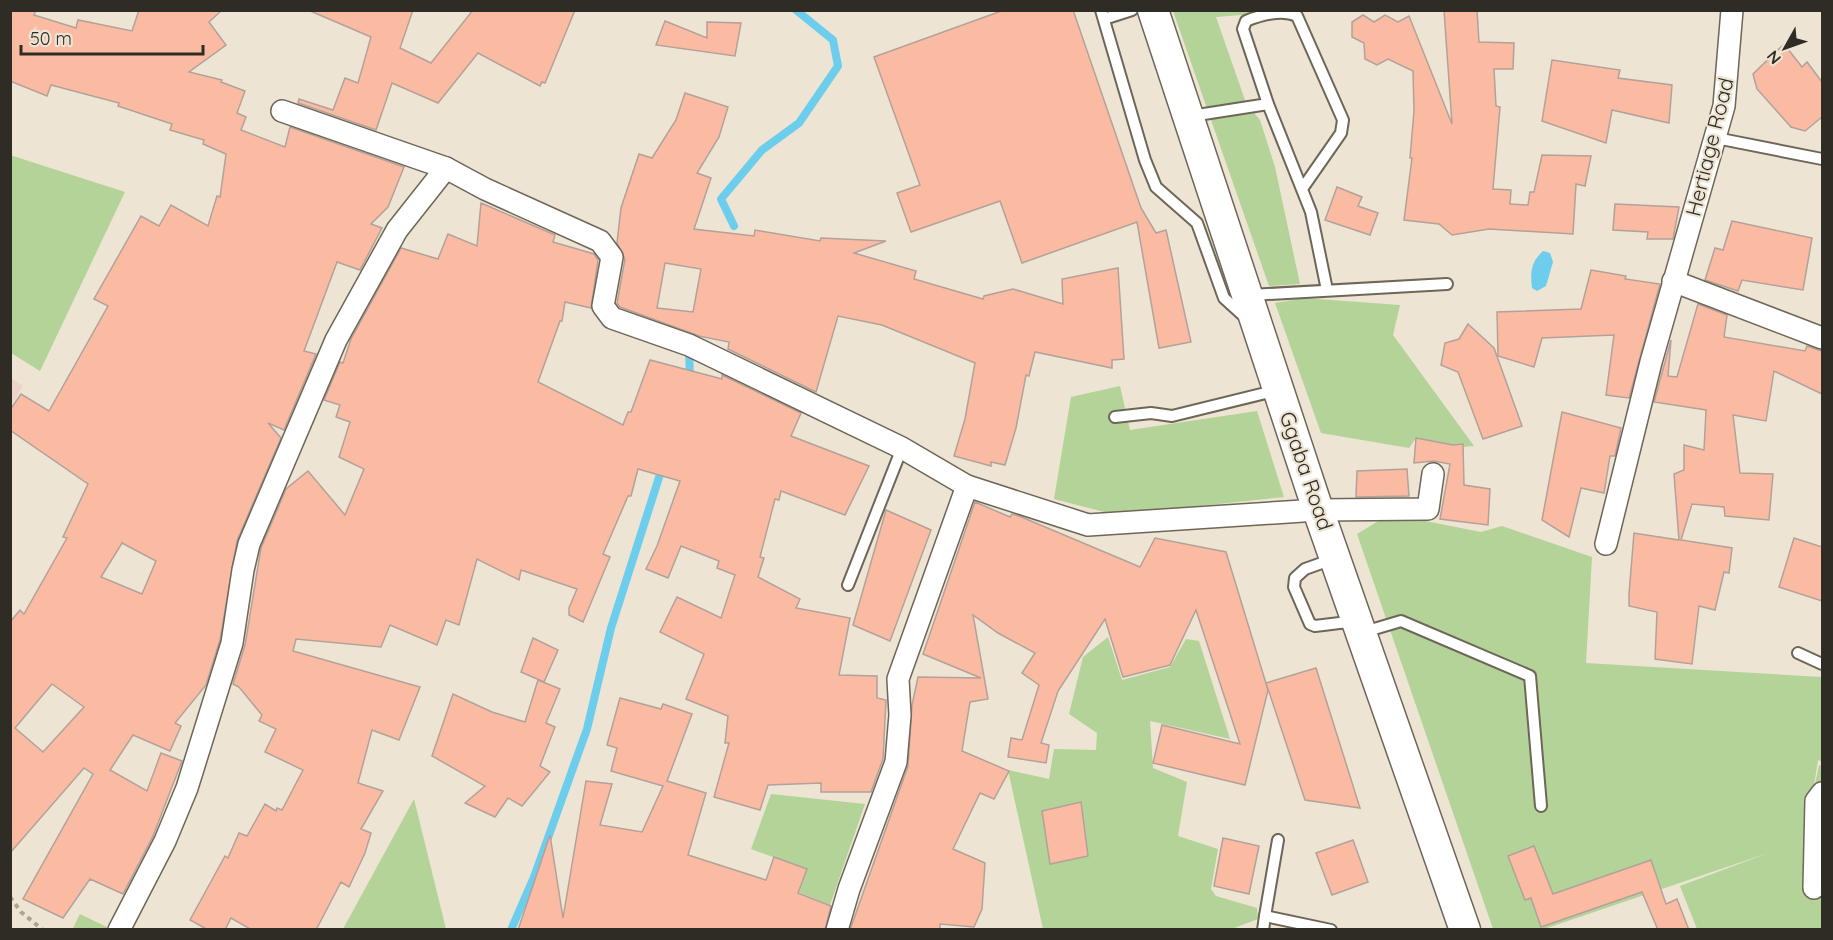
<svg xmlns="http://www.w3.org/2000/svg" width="1833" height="940" font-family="Quicksand,sans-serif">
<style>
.education{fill:#eed5cc}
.green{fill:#b3d398}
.water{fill:#6ccdec}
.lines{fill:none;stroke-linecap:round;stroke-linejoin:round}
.stream{stroke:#6ccdec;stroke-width:8}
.building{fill:#fbbba2;stroke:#b3a19a;stroke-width:1.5;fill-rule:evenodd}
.lane-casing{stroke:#6e6657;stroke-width:14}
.street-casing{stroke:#6e6657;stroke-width:24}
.secondary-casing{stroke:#6e6657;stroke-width:33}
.path{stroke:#aba497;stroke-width:4;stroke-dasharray:4.5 4.5;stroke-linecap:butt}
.lane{stroke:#fff;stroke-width:10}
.street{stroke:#fff;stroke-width:21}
.secondary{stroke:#fff;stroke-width:30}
.labels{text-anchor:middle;stroke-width:4.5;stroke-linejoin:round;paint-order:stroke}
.street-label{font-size:21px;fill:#2f2c26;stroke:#ede4d3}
</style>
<rect width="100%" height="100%" fill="#ede4d3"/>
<path class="education" d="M11,378L23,386L11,406Z"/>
<g class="green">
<path d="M1173,11H1255L1254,14L1216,17L1246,103L1260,120L1275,167L1300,284L1269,286Z"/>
<path d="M10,155L125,192L40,371L11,353Z"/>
<path d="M1304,298L1400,305L1393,335L1474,446L1463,447L1416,438L1409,448L1321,433L1275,303Z"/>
<path d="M1120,386L1130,430L1257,411L1284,497L1116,515L1054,499L1071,397Z"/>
<path d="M1390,514L1481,532L1502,526L1592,557L1586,663L1822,677V762L1818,760L1812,799L1819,765L1822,766V929H1697L1680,886L1768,853L1544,929H1493L1357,534Z"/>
<path d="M1108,637L1122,680L1170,667L1186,639L1199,641L1230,739L1150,721L1153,768L1187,782L1178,836L1218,849L1211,889L1216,896L1257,908L1258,919L1229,930L1043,929L1008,770L1049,779L1054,749L1096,750L1097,733L1069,714L1083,657Z"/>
<path d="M771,794L865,804L830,905L799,892L807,869L751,849Z"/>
<path d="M414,799L446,929H343Z"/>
<path d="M80,914L111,929L72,930Z"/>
</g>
<path class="water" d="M1543,251L1550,253L1553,262L1546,286L1537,291L1532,288C1530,272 1531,262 1543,251Z"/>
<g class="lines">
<g class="stream">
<path d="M734,226L721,199L762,150L799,123L838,66L833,40L796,10"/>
<path d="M689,349L690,379"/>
<path d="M511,930L534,877L587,729L611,628L662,468"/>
</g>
</g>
<g class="building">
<path d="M10,10H36L34,15L76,28L78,20L132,31L139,10H222L209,22L226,45L189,72L222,80L221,82L245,91L237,113L246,117L241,130L285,147L290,127L404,167L388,207L371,224L382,228L360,270L337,262L304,351L316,354L284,430L268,423L281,438L237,541L220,640L206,685L175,723L181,726L170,751L133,735L110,770L147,791L161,753L182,761L153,836L123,894L90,879L63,918L23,899L93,774L84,768L10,853V622L20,610L24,614L67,538L63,537L88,484L10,430V410L21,394L49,411L108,306L94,299L141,216L159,226L171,205L208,226L217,196L220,197L226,154L203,144L204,140L170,130L172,124L118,106L119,103L51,85L47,96L10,81ZM122,543L156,561L142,594L101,577ZM52,684L84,707L43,752L15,728Z"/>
<path d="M308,10H413L400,48L431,63L473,10H575L545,83L542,82L540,86L478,53L438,103L392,83L376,130L298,103L299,99L333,110L345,78L358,83L371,37Z"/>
<path d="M1004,10H1073L1141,208L1156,233L1166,230L1191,342L1159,348L1137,222L1022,263L1000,201L911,232L897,193L920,185L874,57Z"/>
<path d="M1444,10H1477L1479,42L1514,43L1513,69H1494L1496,106L1500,107L1493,189L1511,190L1510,204L1528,205L1530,192H1534L1542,155L1591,156L1585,186L1576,184L1573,234L1489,229L1452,235L1439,224L1404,220L1412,158H1410L1414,111L1413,71L1388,59L1377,65L1365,59L1364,43L1352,37V22L1363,15L1374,22L1385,15L1398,22L1409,16L1452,124Z"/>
<path d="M665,21L707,38V22L741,23L735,56L656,45Z"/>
<path d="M1784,44L1802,67L1807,62L1822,82V117L1805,131L1791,127L1757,89L1753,74Z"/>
<path d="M1552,60L1620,70L1618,78L1672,85L1669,123L1612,110L1606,143L1542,121Z"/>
<path d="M685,93L728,107L719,137L697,173L711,178L694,229L754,236L755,230L820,241L821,238L886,241L854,253L916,271L914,279L983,299L984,296L1013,289L1063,304L1062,279L1118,268L1124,359L1112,360V368L1035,352L1029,376L1026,375L1016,428L1005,465L991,462V466L954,456L965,419L975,363L882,325L838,316L816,392L728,349L729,342L699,336L620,307L617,303L625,259L617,243L621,208L639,154L652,158L676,120ZM665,263L701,269L693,312L657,308Z"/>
<path d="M1337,187L1362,197L1358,206L1378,213L1370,235L1325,220Z"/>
<path d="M481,203L555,235L553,242L594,254L598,260L591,308L565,302L562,321H560L538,382L623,425L628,412H631L650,360L722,379V375L801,413L791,436L869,466L845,515L781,491L779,500L775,499L760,557L764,558L758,577L800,599L796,608L850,618L839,675L877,676V698L886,700L883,759L871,792H821V783L768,785L760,810L714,797L729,743H725L728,716L686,699L704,654L660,632L677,597L721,618L735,575L717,568L719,561L681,546L668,578L646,569L657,546L680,481L638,469L631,496H628L603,554L610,557L583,622L569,615V608L577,589L521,570L519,580L477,559L459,625L446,620L437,645L390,625L381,647L296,639L293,651L420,687L399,740L372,730L358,783L383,791L361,829L371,833L365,853L349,887L341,882L316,930H252L231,918L225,930H208L190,920L225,856L228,858L239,833L247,836L265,804L276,811L277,808L282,810L303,770L265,752L276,729L259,721L262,715L239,687L233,684L245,645L261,548L286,489L308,471L345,515L364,469L339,457L350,422L336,417L340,405L324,400L340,362L343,363L351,339L401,248L438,259L448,234L477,246Z"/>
<path d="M1615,204L1679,207L1673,239H1647L1648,232L1613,230Z"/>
<path d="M1732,221L1812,238L1803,290L1742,280L1738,291L1705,280L1715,248L1723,250Z"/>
<path d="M1591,270L1626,276L1625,279L1660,284L1629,398L1606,395L1614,335L1542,338L1534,367L1498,356L1497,312L1581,309Z"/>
<path d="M1698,304L1727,315L1724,337L1805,351L1807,346L1822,351V394L1774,371L1766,421L1733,415L1740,473L1773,474L1769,520L1725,516L1724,507L1692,504L1681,540L1732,548L1729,573L1724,572L1715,610L1699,606L1692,664L1655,659L1657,612L1629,606V594L1634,533L1679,540L1674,474L1684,470V445L1704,450L1706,410L1654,402L1671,340L1668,376L1677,377Z"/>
<path d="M1468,324L1494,348L1522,426L1483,439L1458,372L1441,365L1445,343L1459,339Z"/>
<path d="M1562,412L1621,428L1615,456H1610L1604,493L1581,488L1569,537L1542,520Z"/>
<path d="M1416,438L1453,445L1463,444L1464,485L1490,489L1488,525L1440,519L1450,464L1434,461L1414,463Z"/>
<path d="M1407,469L1409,496L1356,497L1357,471Z"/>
<path d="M975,502L1010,517L1012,514L1019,516L1140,567L1155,538L1226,552L1268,690L1245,785L1153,763L1162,725L1240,744L1196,610L1170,665L1123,677L1105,619L1058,691L1041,743L1049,745L1046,763L1008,757L1011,738L1022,740L1039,685L1022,673L1035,653L998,633L973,615L988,699L970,702L962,751L1009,771L994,799L980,793L953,849L985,863L982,909L974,927L940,924V930H850L908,766L912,705L918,677L981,678L923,654Z"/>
<path d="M886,510L931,530L890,641L853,625Z"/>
<path d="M1794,538L1822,547V601L1779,587Z"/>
<path d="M533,638L558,650L544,682L521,672Z"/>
<path d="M1316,668L1360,808L1305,800L1266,683Z"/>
<path d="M538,680L560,689L546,723L555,727L540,766L550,772L522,806L508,798L495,817L465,803L485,786L432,756L453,694L492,712L525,722Z"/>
<path d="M620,698L661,709L663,704L692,714L667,781L706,793L688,855L766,880L774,857L807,869L798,893L831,906L825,930H518L550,835L563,918L586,781L612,784L600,825L642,832L663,786L611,771L617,748L607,745Z"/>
<path d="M1081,802L1088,856L1050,864L1042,811Z"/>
<path d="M1223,838L1259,846L1249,894L1214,886Z"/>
<path d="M1353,840L1368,882L1332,895L1316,853Z"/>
<path d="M1534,846L1553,894L1651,860L1666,904L1677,899L1689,930H1658L1642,892L1541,927L1531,898L1525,900L1508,856Z"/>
</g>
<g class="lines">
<defs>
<g id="lane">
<path d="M1101,10L1145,160L1156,187L1197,223L1224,298L1245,317"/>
<path d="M1104,19L1132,10"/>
<path d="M1191,116L1268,104"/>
<path d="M1716,138L1822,159"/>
<path d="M1302,189L1341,133L1343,120L1297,16C1282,9 1260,15 1246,21L1243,29L1268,104L1311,212L1327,290"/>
<path d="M1250,295L1447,284"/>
<path d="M1115,417L1151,413L1172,416L1278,390"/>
<path d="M1333,559L1305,569L1295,578L1294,587L1310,624L1315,626L1356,621"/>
<path d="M848,585L902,448"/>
<path d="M1364,632L1401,621L1530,676L1541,806"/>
<path d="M1798,653L1822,664"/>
<path d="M1278,840L1265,916L1331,930"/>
<path d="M1263,930L1265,916"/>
</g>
<g id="street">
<path d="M282,111L446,168"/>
<path d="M1673,281L1822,338"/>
<path d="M1606,544L1651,362L1724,106L1732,10"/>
<path d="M1814,888L1816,801L1822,793"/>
<path d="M119,930L165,841L187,788L232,643L243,570L249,544L336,340L397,230L446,168L485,189L600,241L612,257L603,306L612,318L689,345L902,448L967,486L1088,525L1318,510L1428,509L1433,474"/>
<path d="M837,930L849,889L896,762L900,715L898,679L967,486"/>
</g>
<path id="secondary" d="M1153,10L1318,510L1465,930"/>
</defs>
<use href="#lane" class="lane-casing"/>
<use href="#street" class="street-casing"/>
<use href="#secondary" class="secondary-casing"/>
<path class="path" d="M10,897L21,912L43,930"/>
<use href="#lane" class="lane"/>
<use href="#street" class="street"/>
<use href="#secondary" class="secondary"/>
</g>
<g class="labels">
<g class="street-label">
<text transform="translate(1710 147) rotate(-76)" y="7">Hertiage Road</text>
<text transform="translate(1306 471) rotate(71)" y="7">Ggaba Road</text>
</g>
</g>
<rect width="1833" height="940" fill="none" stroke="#2f2c26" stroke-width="24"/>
<g transform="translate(1785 48) rotate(230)" stroke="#ede4d3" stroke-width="4.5" paint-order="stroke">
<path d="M0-4.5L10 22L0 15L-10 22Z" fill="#2f2c26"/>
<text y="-9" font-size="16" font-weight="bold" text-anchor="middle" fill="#2f2c26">N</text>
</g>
<path d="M21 45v9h182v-9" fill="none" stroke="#2f2c26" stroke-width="3"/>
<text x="30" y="45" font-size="18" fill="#2f2c26" stroke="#ede4d3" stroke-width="4.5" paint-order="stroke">50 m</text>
</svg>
